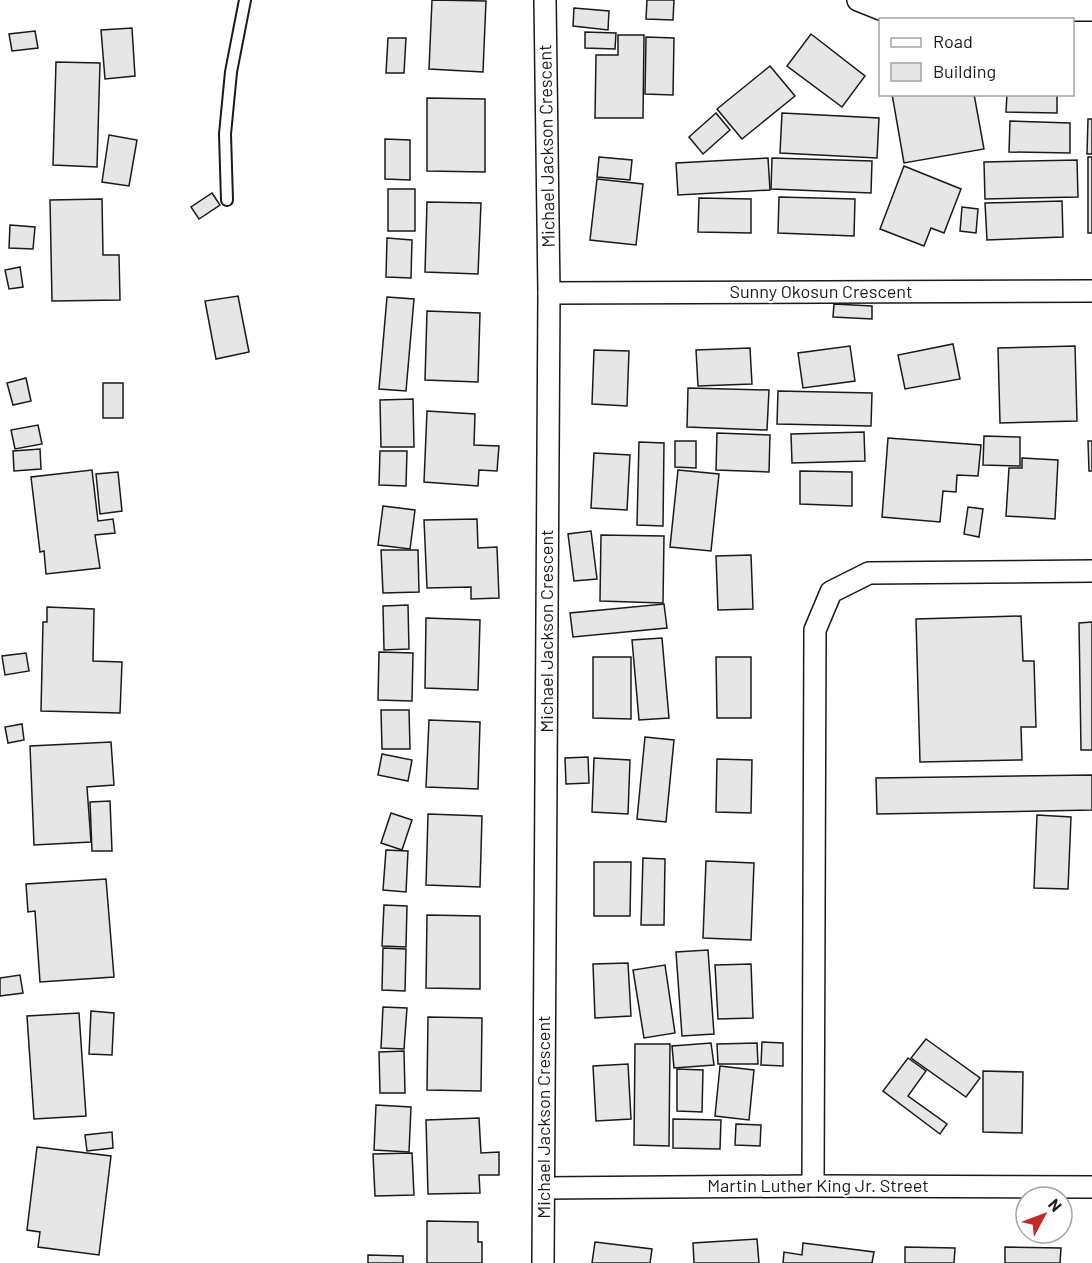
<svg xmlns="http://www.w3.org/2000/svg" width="1092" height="1263" font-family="Barlow,sans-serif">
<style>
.building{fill:#e6e6e6;stroke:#1a1a1a;stroke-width:1.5}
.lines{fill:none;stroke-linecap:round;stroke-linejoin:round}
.service-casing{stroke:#1a1a1a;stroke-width:14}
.minor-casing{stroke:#1a1a1a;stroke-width:24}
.service{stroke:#fff;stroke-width:10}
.minor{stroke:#fff;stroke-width:21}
.labels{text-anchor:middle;stroke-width:4.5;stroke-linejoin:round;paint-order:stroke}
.street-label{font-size:18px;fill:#1a1a1a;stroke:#fff}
</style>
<rect width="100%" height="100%" fill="#fff"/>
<g class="building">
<path d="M432,0L486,1L483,72L429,69Z"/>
<path d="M647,0H674L673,20L646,19Z"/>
<path d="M574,8L609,11L608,30L573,26Z"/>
<path d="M132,28L135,76L105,79L101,30Z"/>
<path d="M35,31L38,48L12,51L9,34Z"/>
<path d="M585,32L616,33L615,49L585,48Z"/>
<path d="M811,34L865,76L842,107L787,66Z"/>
<path d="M618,35H644L643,118H595L596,55H618Z"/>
<path d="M646,37L674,38L673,95L645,94Z"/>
<path d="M388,38H406L404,73H386Z"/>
<path d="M56,62L100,63L97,167L53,165Z"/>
<path d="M770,66L795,96L742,139L717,109Z"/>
<path d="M892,94H974L984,149L904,163Z"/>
<path d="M1007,94H1057V113L1006,112Z"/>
<path d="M427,98L485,99V172L427,171Z"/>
<path d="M716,113L730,130L703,154L689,137Z"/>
<path d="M782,113L879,118L877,158L780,153Z"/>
<path d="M1088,119H1092V154H1087Z"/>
<path d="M1010,121L1070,123V153L1009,152Z"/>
<path d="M109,135L137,140L129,186L102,182Z"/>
<path d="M385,139L410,140V180L385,179Z"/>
<path d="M599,157L632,160L630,180L597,177Z"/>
<rect x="1088" y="157" width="4" height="76"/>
<path d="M768,158L770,190L678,195L676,163Z"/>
<path d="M772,158L872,161L871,193L771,189Z"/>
<path d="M1077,160L1078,197L985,199L984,162Z"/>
<path d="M904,166L961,189L944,233L931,228L924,246L880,229Z"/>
<path d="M597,179L643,184L636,245L590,240Z"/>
<rect x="388" y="189" width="27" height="42"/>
<path d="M212,193L220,205L199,219L191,207Z"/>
<path d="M779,197L855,199L854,236L778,233Z"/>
<path d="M699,198L751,199V233L698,232Z"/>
<path d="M102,199L103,255H119L120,300L52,301L50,200Z"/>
<path d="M1062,201L1063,237L987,240L985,203Z"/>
<path d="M427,202L481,203L478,274L425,272Z"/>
<path d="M962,207L978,209L976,233L960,231Z"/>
<path d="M10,225L35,227L33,249L9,248Z"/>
<path d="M387,238L412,240L411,278L386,277Z"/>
<path d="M20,267L23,287L9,289L5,270Z"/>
<path d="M238,296L249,352L216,359L205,301Z"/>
<path d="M387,297L414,299L406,391L379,389Z"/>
<path d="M834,304L872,306V319L833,317Z"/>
<path d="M427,311L480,313L478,382L425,380Z"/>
<path d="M953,344L960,379L905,389L898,355Z"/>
<path d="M850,346L855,381L803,388L798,353Z"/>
<path d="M1075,346L1077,421L1000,423L998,348Z"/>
<path d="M750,348L752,384L698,386L696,350Z"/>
<path d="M594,350L629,351L627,406L592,404Z"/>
<path d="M26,378L31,401L13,405L7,383Z"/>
<rect x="103" y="383" width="20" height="35"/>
<path d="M688,388L769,390L767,430L687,427Z"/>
<path d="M778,391L872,393L871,426L777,424Z"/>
<path d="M413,399L414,447H381L380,400Z"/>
<path d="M427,411L475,414L474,445L499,446L497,471L479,470L478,486L424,482Z"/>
<path d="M38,425L42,444L15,449L11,430Z"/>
<path d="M864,432L865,461L792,463L791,434Z"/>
<path d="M717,433L770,435L769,472L716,470Z"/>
<path d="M984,436L1020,437V466L983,465Z"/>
<path d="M888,438L981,445L978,476L957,475L956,492L943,491L940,522L882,517Z"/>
<path d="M675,441H696V468L675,467Z"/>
<path d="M1088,441H1092V471H1089Z"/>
<path d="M639,442L664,443L663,526L637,525Z"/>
<path d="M40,449L41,469L14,471L13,451Z"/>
<path d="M380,451H407L406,486L379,485Z"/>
<path d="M594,453L630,455L627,510L591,508Z"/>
<path d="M1022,458L1058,460L1055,519L1006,516L1009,468H1022Z"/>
<path d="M92,470L98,521L113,519L115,533L95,535L100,568L46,574L44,551L40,552L31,477Z"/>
<path d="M678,470L719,474L711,551L670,547Z"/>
<path d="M800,471L852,472V506L800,504Z"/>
<path d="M118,472L122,511L100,514L96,474Z"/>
<path d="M383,506L415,510L410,549L378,545Z"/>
<path d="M968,507L983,509L979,537L964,534Z"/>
<path d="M477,519L478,548L497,547L499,598L471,599V587L427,588L424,520Z"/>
<path d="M591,531L597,579L574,581L568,534Z"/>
<path d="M601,535L664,536L663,603L600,601Z"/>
<path d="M381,550H418L419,592L383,593Z"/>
<path d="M751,555L753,609L718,610L716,556Z"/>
<path d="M664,604L667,628L573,637L570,613Z"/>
<path d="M408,605L409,649L384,650L383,606Z"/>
<path d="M47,607L94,609L93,661L122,662L120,713L41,711L43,622H47Z"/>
<path d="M1021,616L1023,661H1034L1036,727H1021L1022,760L920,762L916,619Z"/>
<path d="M426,618L480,620L478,690L425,688Z"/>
<path d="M1092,622V750H1081L1079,623Z"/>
<path d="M662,638L669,718L639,720L632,640Z"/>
<path d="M379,652L413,653L412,701L378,700Z"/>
<path d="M26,653L29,671L5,675L2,656Z"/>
<path d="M593,657H631V719L593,718Z"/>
<path d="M716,657H751V718H717Z"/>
<path d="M381,710H409L410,749H382Z"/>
<path d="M429,720L480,722L478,789L426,787Z"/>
<path d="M22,724L24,740L8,743L5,727Z"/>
<path d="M645,737L674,740L666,822L637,819Z"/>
<path d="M111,742L114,785L87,787L91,842L34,845L30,746Z"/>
<path d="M382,754L412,760L408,781L378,775Z"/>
<path d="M588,757L589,783L566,784L565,758Z"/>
<path d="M594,758L630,760L628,814L592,812Z"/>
<path d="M717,759L752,760L751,813L716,812Z"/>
<path d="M1092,775V810L877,814L876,778Z"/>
<path d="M110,801L112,851H92L90,802Z"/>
<path d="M391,813L412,820L402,850L381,843Z"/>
<path d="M428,814L482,816L480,887L426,885Z"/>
<path d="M1037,815L1071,817L1068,889L1034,888Z"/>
<path d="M386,850L408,851L406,892L383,890Z"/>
<path d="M643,858L665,859L664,925H641Z"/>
<path d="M706,861L754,863L751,940L703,938Z"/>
<path d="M594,862H631L630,916H594Z"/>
<path d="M106,879L114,977L40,982L35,911L28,912L26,884Z"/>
<path d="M384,905L407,906L406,947L382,946Z"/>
<path d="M427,915L480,916V989L426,988Z"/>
<path d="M383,948L406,949L405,991L382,990Z"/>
<path d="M708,950L714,1034L682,1036L676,952Z"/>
<path d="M628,963L631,1016L595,1018L593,964Z"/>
<path d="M751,964L753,1018L718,1019L715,965Z"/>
<path d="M665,965L675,1033L644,1038L633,970Z"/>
<path d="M20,975L23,993L0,996V978Z"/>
<path d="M383,1007L407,1008L404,1049L381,1048Z"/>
<path d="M91,1011L114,1013L112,1055L89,1054Z"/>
<path d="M79,1013L86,1116L34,1119L27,1016Z"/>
<path d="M428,1017L482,1018L481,1091L427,1090Z"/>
<path d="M926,1039L980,1078L966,1097L911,1058Z"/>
<path d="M762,1042L783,1043V1066L761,1065Z"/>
<path d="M711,1043L714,1065L674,1068L672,1046Z"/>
<path d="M757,1043L758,1064H718L717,1044Z"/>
<path d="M635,1044H670L669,1146L634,1145Z"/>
<path d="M404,1051L405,1093H380L379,1052Z"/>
<path d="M908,1058L926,1071L908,1096L947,1124L940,1134L883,1091Z"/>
<path d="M628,1064L631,1119L596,1121L593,1066Z"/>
<path d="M720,1066L754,1070L749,1120L715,1116Z"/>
<path d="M677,1069L703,1070L702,1112L677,1111Z"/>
<path d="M983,1071L1023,1072L1022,1133L983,1132Z"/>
<path d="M376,1105L411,1107L409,1152L374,1150Z"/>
<path d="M479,1118L481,1153L499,1152V1175H479L480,1193L428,1194L426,1120Z"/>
<path d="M673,1119L721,1120L720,1149L673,1148Z"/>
<path d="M736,1124L761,1125L760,1146L735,1145Z"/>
<path d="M112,1132L113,1148L87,1151L85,1135Z"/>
<path d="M37,1147L111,1156L99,1255L38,1247L40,1232L27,1230Z"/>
<path d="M412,1153L414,1195L375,1196L373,1154Z"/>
<path d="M427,1221L478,1222V1242H482V1263H427Z"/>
<path d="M757,1239L759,1263H694L693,1243Z"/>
<path d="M595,1242L652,1249L650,1263H592Z"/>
<path d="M803,1243L874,1252L872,1263H783L784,1252L802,1255Z"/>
<path d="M905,1247L955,1248L954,1263H905Z"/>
<path d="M1005,1247L1061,1248L1060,1263H1005Z"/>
<path d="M368,1255L403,1256V1263H368Z"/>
</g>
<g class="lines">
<defs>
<path id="service" d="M227,200L225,134L231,72L245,0"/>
<g id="minor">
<path d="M858,0L883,10H1092"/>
<path d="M549,293L1092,291"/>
<path d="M813,1186L815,630L831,592L869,573L1092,571"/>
<path d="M544,1188L813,1186L1092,1187"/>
<path d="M543,1263L549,293L545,0"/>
</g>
</defs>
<use href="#service" class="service-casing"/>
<use href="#minor" class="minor-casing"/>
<use href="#service" class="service"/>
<use href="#minor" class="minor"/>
</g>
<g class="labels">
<g class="street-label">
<text transform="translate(547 146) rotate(-91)" y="6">Michael Jackson Crescent</text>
<text x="821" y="298">Sunny Okosun Crescent</text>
<text transform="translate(547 631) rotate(-90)" y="6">Michael Jackson Crescent</text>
<text transform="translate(544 1117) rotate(-90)" y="6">Michael Jackson Crescent</text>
<text x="818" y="1192">Martin Luther King Jr. Street</text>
</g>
</g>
<rect x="879" y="18" width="195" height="78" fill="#ffffff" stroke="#a3a3a3" stroke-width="1.5"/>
<rect x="891" y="38" width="30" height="9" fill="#ffffff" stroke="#a3a3a3" stroke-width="1.5"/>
<text x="933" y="48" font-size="18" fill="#1a1a1a">Road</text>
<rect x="891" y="63" width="30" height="18" fill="#e6e6e6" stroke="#a3a3a3" stroke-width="1.5"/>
<text x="933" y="78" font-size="18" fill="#1a1a1a">Building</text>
<g transform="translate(1044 1215) rotate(49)"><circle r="28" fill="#ffffff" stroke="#a3a3a3" stroke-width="1.5"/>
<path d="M0-4.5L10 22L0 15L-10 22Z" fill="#c62828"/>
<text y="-9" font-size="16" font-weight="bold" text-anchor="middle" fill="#1a1a1a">N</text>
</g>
</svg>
